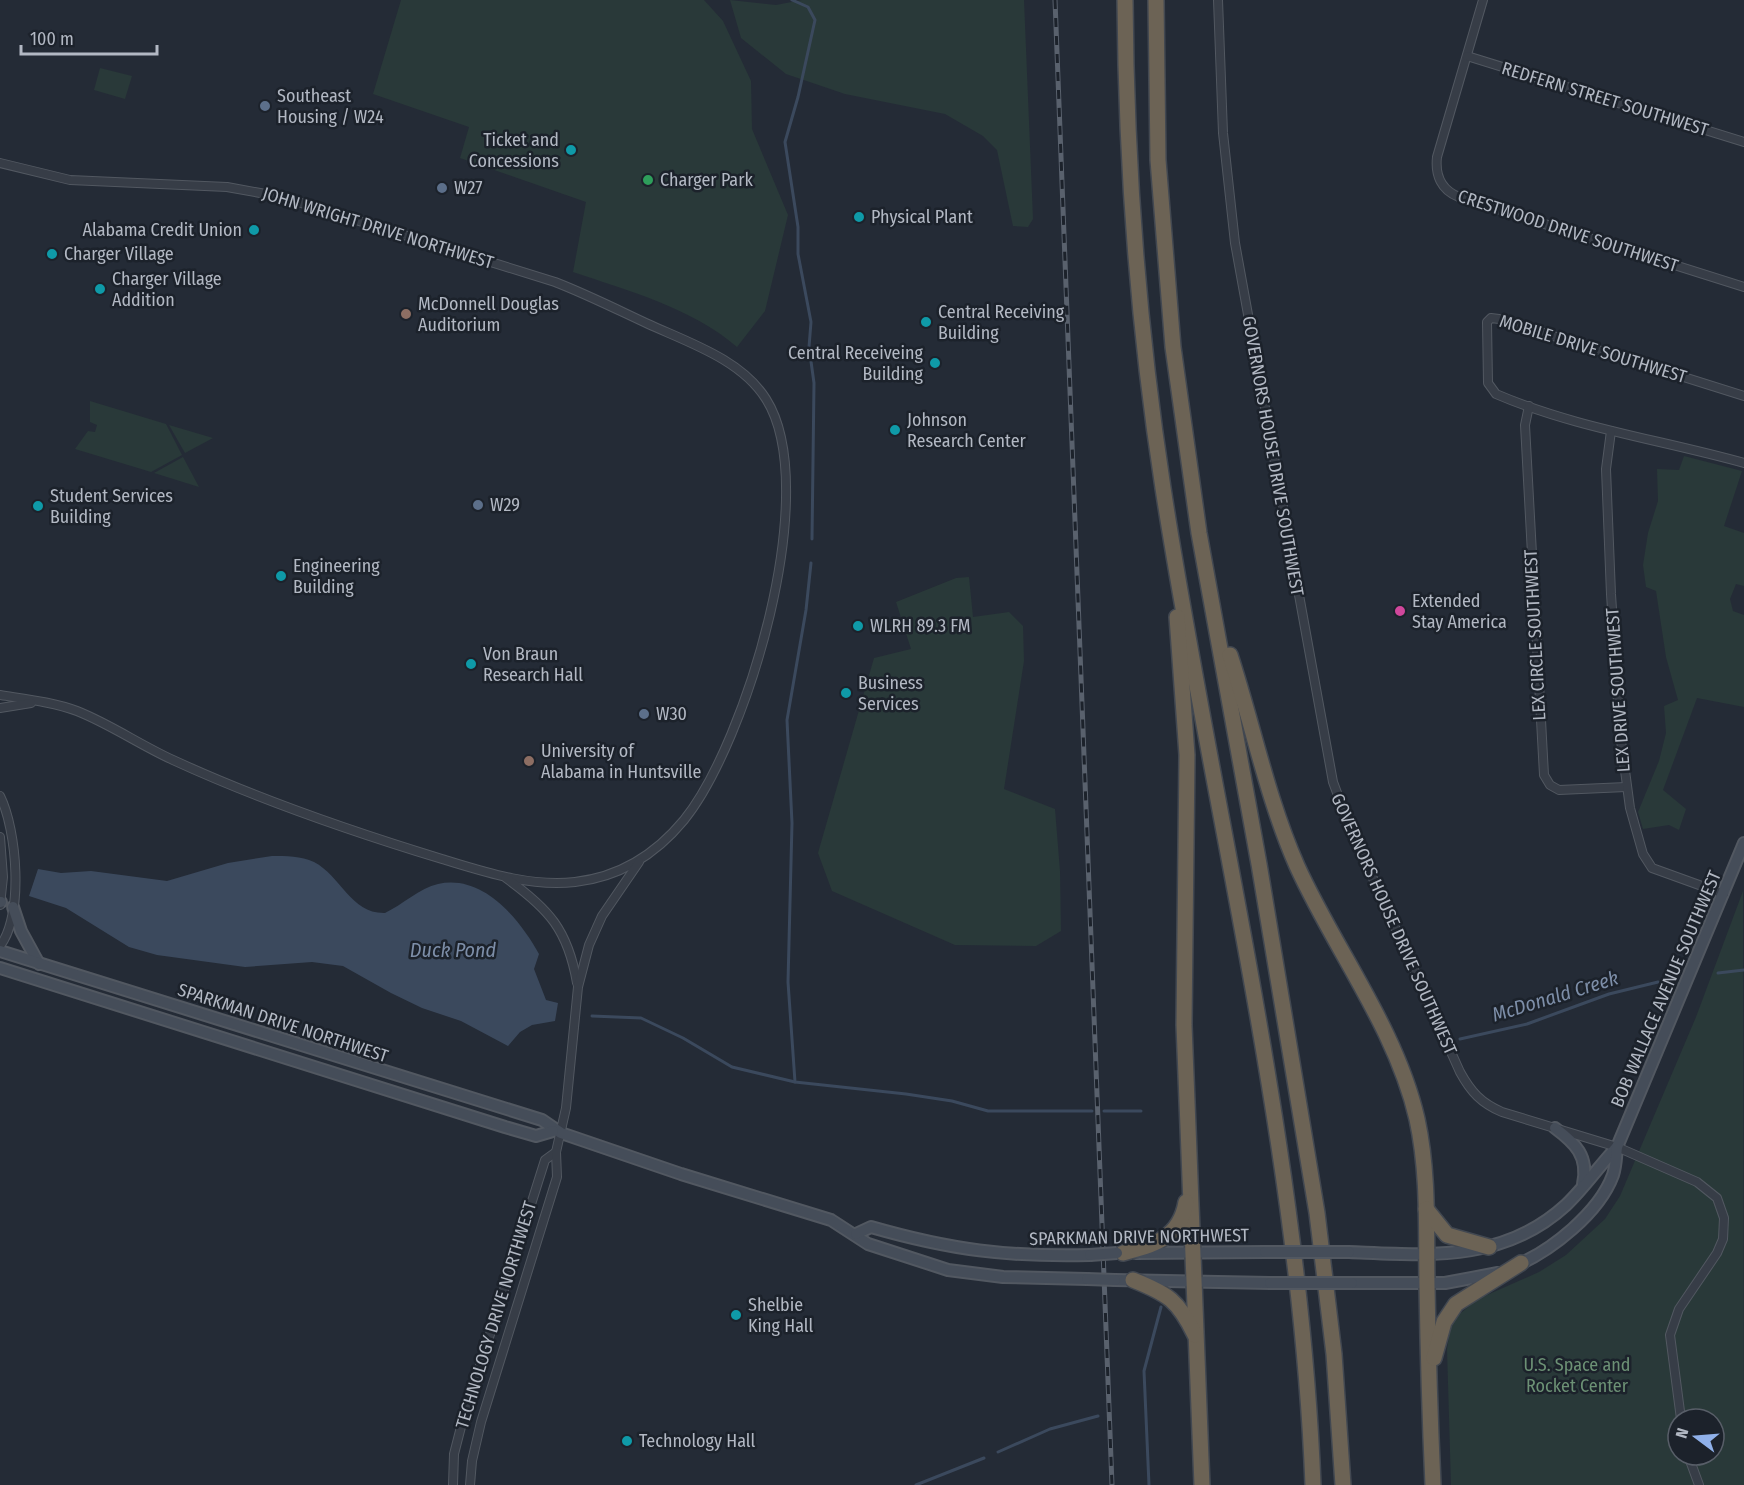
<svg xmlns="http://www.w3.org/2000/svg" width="1744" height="1485" font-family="'Fira Sans Condensed',sans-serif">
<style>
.green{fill:#293939;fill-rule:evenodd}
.water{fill:#3b495d}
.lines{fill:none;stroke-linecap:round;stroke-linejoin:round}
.stream{stroke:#3b495d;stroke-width:3}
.street-casing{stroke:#525861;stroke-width:10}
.secondary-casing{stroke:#525861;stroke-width:14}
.highway-casing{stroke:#424851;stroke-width:18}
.street{stroke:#373d47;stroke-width:8}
.secondary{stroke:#454d59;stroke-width:10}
.highway{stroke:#6c6355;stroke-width:15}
.rail-casing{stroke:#59616d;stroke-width:5}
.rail{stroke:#1c222b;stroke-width:3;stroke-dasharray:9;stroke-linecap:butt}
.secondary-bridge-casing{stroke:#525861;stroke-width:14;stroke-linecap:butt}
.secondary-bridge{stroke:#454d59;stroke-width:10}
.service-dot{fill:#5c6f8a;stroke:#1c222b;stroke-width:2}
.culture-dot{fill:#0f9aa8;stroke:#1c222b;stroke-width:2}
.leisure-dot{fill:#2e9e5b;stroke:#1c222b;stroke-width:2}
.education-dot{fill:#8d6e63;stroke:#1c222b;stroke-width:2}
.hotel-dot{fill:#d1479c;stroke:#1c222b;stroke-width:2}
.labels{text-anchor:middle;stroke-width:5;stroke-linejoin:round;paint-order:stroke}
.poi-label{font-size:18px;fill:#b2b8c3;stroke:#1c222b;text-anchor:start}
.street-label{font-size:18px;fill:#b2b8c3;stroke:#1c222b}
.park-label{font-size:18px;fill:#6c9175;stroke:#1c222b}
.water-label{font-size:20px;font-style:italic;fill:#7d8ea8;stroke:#1c222b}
</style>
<rect width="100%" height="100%" fill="#242b36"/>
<g class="green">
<path d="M401,0H704L723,21L751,81L752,129L788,215L765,311L737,347C692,308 629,291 573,272L586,202L460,158L469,127L373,94Z"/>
<path d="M730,0L776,5L802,0H1024L1033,219L1028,227L1013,226L997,150L983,136L945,114L845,94L786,74L741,38Z"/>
<path d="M100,68L132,76L125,99L94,90Z"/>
<path d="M90,401L166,424L182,455L151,472L75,449L88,431L95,432L97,425L90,422Z"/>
<path d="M169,425L213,438L185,453Z"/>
<path d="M1684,456L1742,471L1724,526L1744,533V586L1736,584L1730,599L1733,611L1744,615V707L1697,698L1663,790L1686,809L1679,830L1669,825L1643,829L1638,812L1659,761L1666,733L1664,706L1678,700L1666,657L1656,591L1646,587L1643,565L1648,533L1658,501L1657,469L1679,470Z"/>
<path d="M183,457L199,487L154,473Z"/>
<path d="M969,577L973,617L1009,612L1023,626L1024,661L1004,789L1055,809L1060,871L1061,931L1036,946L955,945L832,891L818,853L874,658L911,649L896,602L956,578Z"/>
<path d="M1743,891L1744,1485H1451L1447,1349L1450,1330L1457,1316L1478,1299L1539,1272L1566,1255L1605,1219L1620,1196L1696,1017ZM1678,1419H1714V1455H1678Z"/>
</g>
<path class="water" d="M272,856C286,856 301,856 314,862C341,876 351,914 385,913C402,905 420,888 438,884C484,874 520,920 539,954L534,969L546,1000L558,1003L555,1021L532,1025L520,1032L508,1046L461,1021L422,1008L391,993L343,966L312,962L245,967L157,955L129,947L66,908L29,896L38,869L61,873L91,871L167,881L228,863Z"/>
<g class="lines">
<g class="stream">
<path d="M792,0L808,7L815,20L798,97L785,142L798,227V254L811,322L809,347L814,383L812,539"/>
<path d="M1718,973L1744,970"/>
<path d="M592,1016L641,1018L683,1038L732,1067L795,1082L906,1094L952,1101L988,1111H1092"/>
<path d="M1460,1039L1527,1024L1609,994L1658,982"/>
<path d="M795,1082L788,982L792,823L787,720L806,610L811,563"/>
<path d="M1104,1111H1141"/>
<path d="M998,1452L1050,1429L1098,1416"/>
<path d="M916,1485L984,1458"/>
<path d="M1149,1485L1144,1371L1161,1307"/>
</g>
<defs>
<g id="street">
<path d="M1218,0L1223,133L1235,243L1333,782L1349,825L1460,1072C1471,1092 1481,1103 1502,1112L1617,1147L1697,1182L1717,1198L1724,1218L1723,1239L1717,1253L1679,1309L1670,1335L1681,1419"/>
<path d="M1483,0L1437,157C1435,175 1441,190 1459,197L1744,287"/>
<path d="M1467,56L1744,142"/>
<path d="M0,163L70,180L227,187L282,197L555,282C586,294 616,309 646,323C687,342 741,359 766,399C823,489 747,742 684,820C656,854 619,877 575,882C529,887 485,872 442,859C350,831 260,800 173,760C140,745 110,724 77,711C53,702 25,699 0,695"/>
<path d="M1744,396L1499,319L1491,318L1487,322L1488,383L1496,394C1575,428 1662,440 1744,463"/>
<path d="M1529,406L1525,425L1544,775L1550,785L1559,790L1626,787"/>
<path d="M1611,431L1606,469L1611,594L1620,733L1630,808L1643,854L1652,868L1724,894"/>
<path d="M0,708L31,703"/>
<path d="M0,796C17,830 24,915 0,946"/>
<path d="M0,837L3,877L0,905"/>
<path d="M506,878C549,909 568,930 577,983"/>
<path d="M1688,1455L1699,1485"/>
<path d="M453,1485L454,1454L462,1423L545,1160L556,1152"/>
<path d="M470,1485L472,1461L481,1422L557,1177L556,1152L566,1108L578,987L589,945L602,916L639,862"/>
</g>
<g id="secondary">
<path d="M0,902H1"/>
<path d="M13,907L21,931L39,964"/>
<path d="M0,951L542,1120L561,1133L681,1174L831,1220L868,1244L948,1270L1003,1277L1087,1279"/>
<path d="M0,968L505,1127L536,1136L553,1131"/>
<path d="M1555,1128C1575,1143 1589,1156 1583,1184"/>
<path d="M856,1234L871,1227C951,1250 1007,1257 1090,1255"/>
<path d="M1349,1252C1427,1255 1503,1263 1566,1205C1584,1188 1599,1166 1617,1147"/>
<path d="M1136,1253L1265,1252"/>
<path d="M1515,1266C1551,1251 1599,1213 1613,1175C1616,1166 1616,1156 1617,1147L1744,843"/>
<path d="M1115,1280L1270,1283"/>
<path d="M1352,1283H1445L1498,1273"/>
</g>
<g id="highway">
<path d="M1125,0C1126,164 1138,326 1163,488C1214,819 1300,1149 1313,1485"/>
<path d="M1156,0L1158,160L1173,347L1199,533L1259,864L1317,1213L1334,1354L1343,1485"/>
<path d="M1177,617L1187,755L1184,1025L1202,1485"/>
<path d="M1230,655C1253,725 1267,798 1297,866C1335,950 1396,1028 1417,1119C1429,1174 1426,1230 1427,1286C1428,1352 1430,1419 1433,1485"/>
<path d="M1426,1209L1447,1235L1489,1247"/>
<path d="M1123,1253C1154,1245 1180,1238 1186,1202"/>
<path d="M1133,1280C1168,1294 1178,1300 1195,1335"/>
<path d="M1434,1358L1444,1322L1456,1304L1521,1263"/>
</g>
</defs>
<use href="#street" class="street-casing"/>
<use href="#secondary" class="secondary-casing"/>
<use href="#highway" class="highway-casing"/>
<use href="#street" class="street"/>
<use href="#secondary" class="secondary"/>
<use href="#highway" class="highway"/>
<defs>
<path id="rail" d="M1055,0L1112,1485"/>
</defs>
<use href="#rail" class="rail-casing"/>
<use href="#rail" class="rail"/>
<defs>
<g id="secondary-bridge">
<path d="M1265,1252H1349"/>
<path d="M1090,1255L1117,1253"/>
<path d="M1087,1279L1115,1280"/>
<path d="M1270,1283H1352"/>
</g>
</defs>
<use href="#secondary-bridge" class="secondary-bridge-casing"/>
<use href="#secondary-bridge" class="secondary-bridge"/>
</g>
<g class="service-dot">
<circle cx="265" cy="106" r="6"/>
<circle cx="442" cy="188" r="6"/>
<circle cx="478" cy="505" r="6"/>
<circle cx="644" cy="714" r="6"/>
</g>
<g class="culture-dot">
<circle cx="571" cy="150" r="6"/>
<circle cx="859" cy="217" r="6"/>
<circle cx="254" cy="230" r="6"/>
<circle cx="52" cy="254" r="6"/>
<circle cx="100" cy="289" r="6"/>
<circle cx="926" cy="322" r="6"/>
<circle cx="935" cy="363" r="6"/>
<circle cx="895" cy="430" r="6"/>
<circle cx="38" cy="506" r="6"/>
<circle cx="281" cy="576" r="6"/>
<circle cx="858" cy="626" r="6"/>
<circle cx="471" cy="664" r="6"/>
<circle cx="846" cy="693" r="6"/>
<circle cx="736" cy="1315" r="6"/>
<circle cx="627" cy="1441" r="6"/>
</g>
<circle class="leisure-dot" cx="648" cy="180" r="6"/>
<g class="education-dot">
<circle cx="406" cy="314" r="6"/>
<circle cx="529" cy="761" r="6"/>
</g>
<circle class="hotel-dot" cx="1400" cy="611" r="6"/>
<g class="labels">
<g class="poi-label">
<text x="277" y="102">Southeast<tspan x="277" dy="21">Housing / W24</tspan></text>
<text x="559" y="146" text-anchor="end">Ticket and<tspan x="559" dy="21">Concessions</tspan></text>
<text x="660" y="186">Charger Park</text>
<text x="454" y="194">W27</text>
<text x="871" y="223">Physical Plant</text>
<text x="242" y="236" text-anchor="end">Alabama Credit Union</text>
<text x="64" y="260">Charger Village</text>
<text x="112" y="285">Charger Village<tspan x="112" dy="21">Addition</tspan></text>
<text x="418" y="310">McDonnell Douglas<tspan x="418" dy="21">Auditorium</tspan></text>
<text x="938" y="318">Central Receiving<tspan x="938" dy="21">Building</tspan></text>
<text x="923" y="359" text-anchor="end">Central Receiveing<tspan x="923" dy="21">Building</tspan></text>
<text x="907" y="426">Johnson<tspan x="907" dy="21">Research Center</tspan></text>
<text x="50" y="502">Student Services<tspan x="50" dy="21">Building</tspan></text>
<text x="490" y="511">W29</text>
<text x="293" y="572">Engineering<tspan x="293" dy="21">Building</tspan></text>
<text x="1412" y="607">Extended<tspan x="1412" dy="21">Stay America</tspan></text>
<text x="870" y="632">WLRH 89.3 FM</text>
<text x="483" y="660">Von Braun<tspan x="483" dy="21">Research Hall</tspan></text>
<text x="858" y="689">Business<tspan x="858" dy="21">Services</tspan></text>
<text x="656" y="720">W30</text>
<text x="541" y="757">University of<tspan x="541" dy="21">Alabama in Huntsville</tspan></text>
<text x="748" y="1311">Shelbie<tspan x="748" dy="21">King Hall</tspan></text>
<text x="639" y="1447">Technology Hall</text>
</g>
<g class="street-label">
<text transform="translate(1605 99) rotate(17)" y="6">REDFERN STREET SOUTHWEST</text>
<text transform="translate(378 228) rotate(17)" y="6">JOHN WRIGHT DRIVE NORTHWEST</text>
<text transform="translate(1568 231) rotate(18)" y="6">CRESTWOOD DRIVE SOUTHWEST</text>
<text transform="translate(1593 349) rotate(17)" y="6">MOBILE DRIVE SOUTHWEST</text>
<text transform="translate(1273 456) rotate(80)" y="6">GOVERNORS HOUSE DRIVE SOUTHWEST</text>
<text transform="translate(1535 635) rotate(-93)" y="6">LEX CIRCLE SOUTHWEST</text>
<text transform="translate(1618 690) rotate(-94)" y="6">LEX DRIVE SOUTHWEST</text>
<text transform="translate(1394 924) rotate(66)" y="6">GOVERNORS HOUSE DRIVE SOUTHWEST</text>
<text transform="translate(1666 989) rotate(-67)" y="6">BOB WALLACE AVENUE SOUTHWEST</text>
<text transform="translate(283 1023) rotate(18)" y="6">SPARKMAN DRIVE NORTHWEST</text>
<text transform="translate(1139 1237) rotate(-1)" y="6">SPARKMAN DRIVE NORTHWEST</text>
<text transform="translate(496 1315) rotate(-73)" y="6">TECHNOLOGY DRIVE NORTHWEST</text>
</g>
<g class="park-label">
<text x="1577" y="1371">U.S. Space and<tspan x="1577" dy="21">Rocket Center</tspan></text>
</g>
<g class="water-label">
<text x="453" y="957">Duck Pond</text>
<text transform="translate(1555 996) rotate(-17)" y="7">McDonald Creek</text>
</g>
</g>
<g transform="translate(1696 1437) rotate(286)"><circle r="28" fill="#1c222b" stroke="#585e68" stroke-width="1.5"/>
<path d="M0-4.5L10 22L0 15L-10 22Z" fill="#90b1ea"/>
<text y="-9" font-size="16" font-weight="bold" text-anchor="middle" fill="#b2b8c3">N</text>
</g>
<path d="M21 45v9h136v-9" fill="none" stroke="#b2b8c3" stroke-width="3"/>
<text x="30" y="45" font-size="18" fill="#b2b8c3" stroke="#1c222b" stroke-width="4.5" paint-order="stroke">100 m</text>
</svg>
